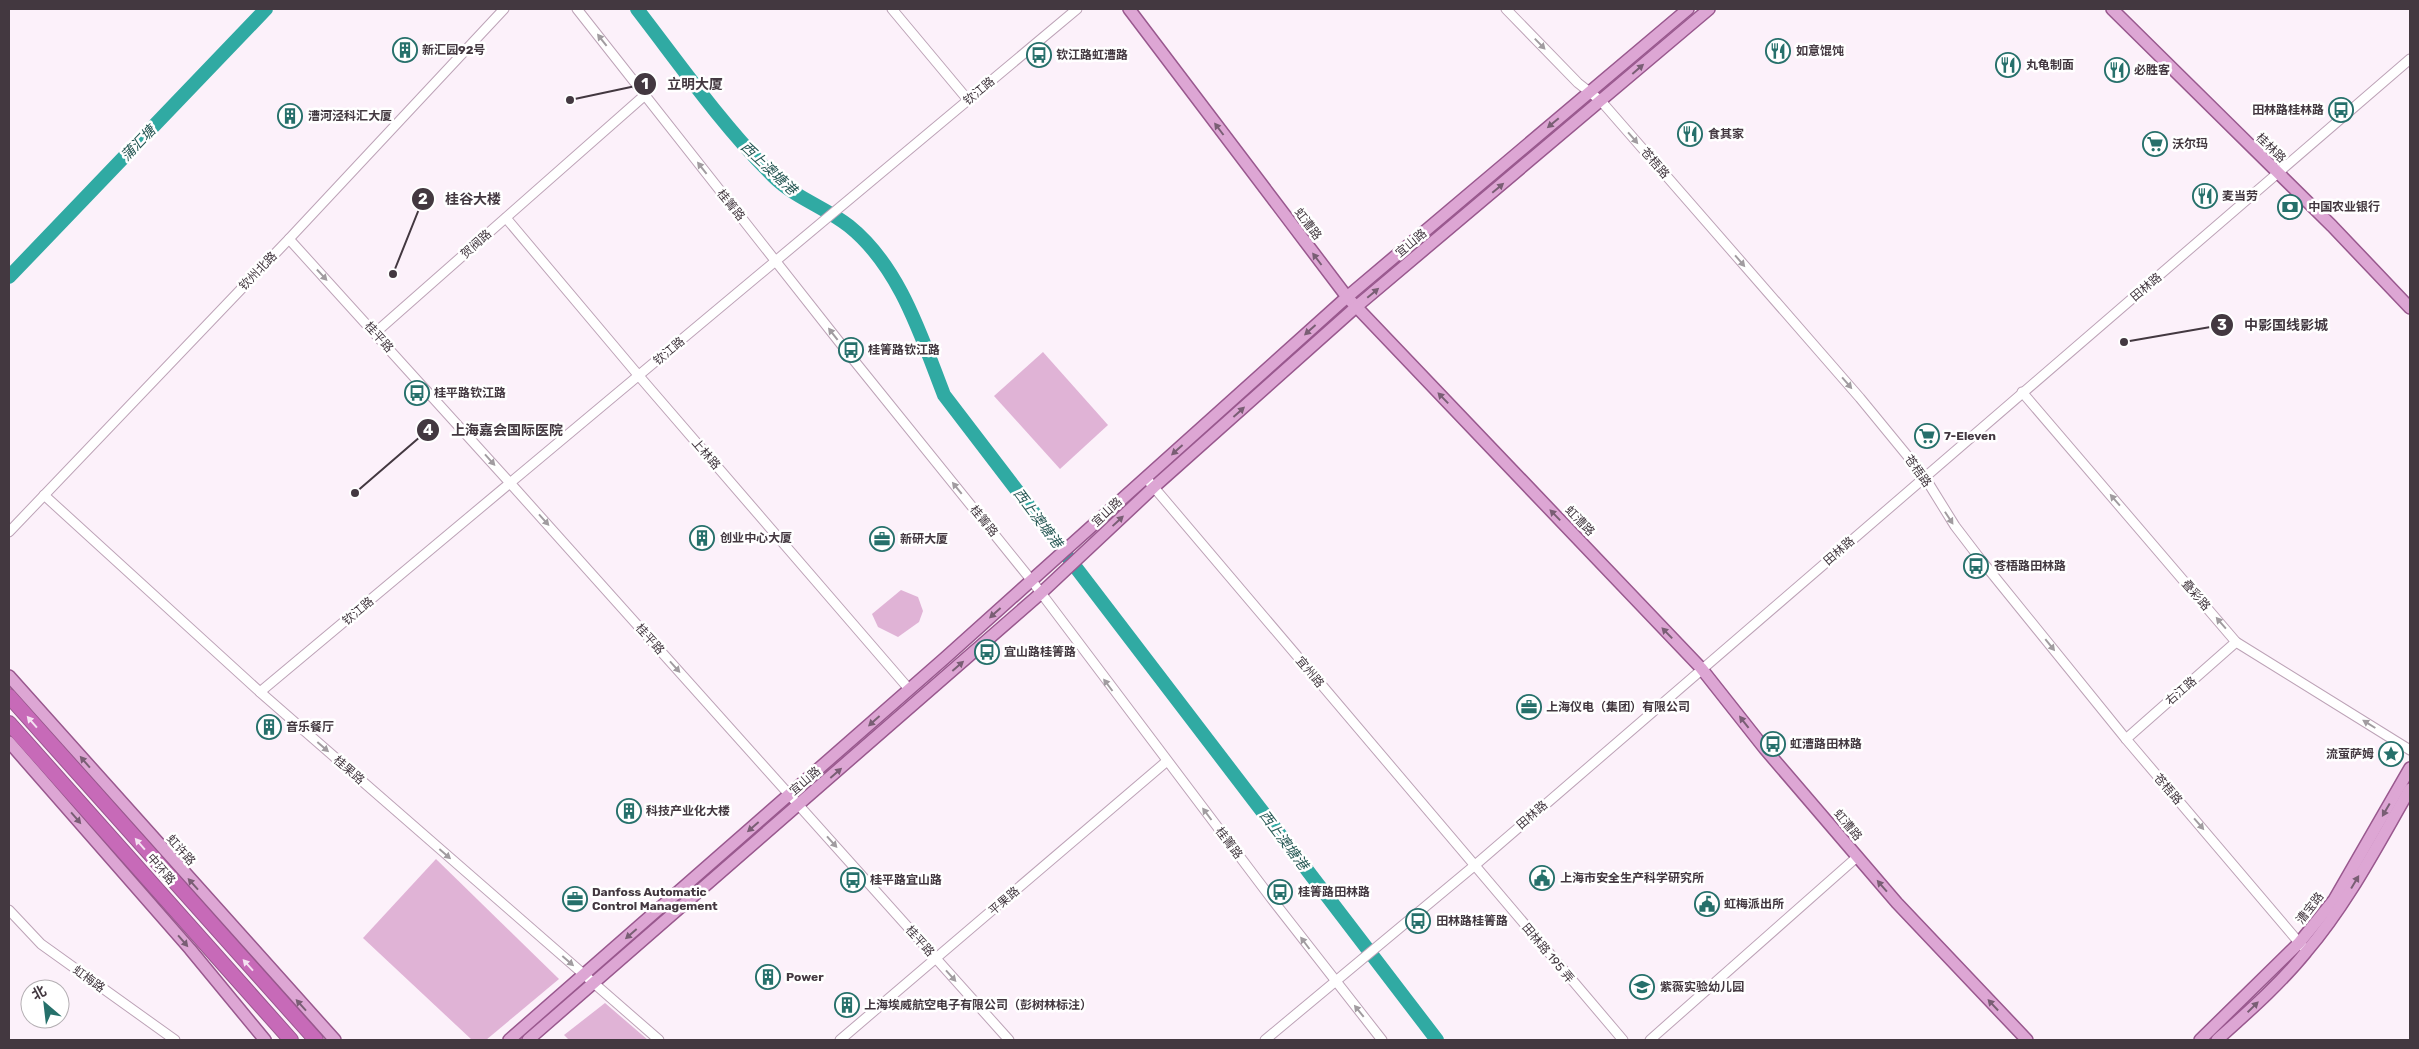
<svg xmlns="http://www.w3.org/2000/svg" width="2419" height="1049" font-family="Rubik,'Noto Sans SC',sans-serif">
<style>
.green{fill:#e0b3d6}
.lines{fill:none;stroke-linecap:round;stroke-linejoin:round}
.river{stroke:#30aaa3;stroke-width:14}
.minor-casing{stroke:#bda3b7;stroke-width:11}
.major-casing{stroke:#99588e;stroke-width:14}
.highway-casing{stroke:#99588e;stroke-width:16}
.minor{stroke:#fff;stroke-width:9}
.major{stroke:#dda6d4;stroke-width:11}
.highway{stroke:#c76ab8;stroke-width:14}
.oneway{fill:#a19ca0}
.oneway2{fill:#795e74}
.oneway3{fill:#f4e1f1}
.labels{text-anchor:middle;stroke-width:5;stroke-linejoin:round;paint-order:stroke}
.poi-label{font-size:12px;font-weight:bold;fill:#433840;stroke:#fff;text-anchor:start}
.street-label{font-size:12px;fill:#433840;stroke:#fff}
.water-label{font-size:14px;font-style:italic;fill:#265754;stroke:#fff}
.leader{fill:none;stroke:#433840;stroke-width:2}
.callout-dot{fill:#433840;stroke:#fff;stroke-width:2}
.mark-label{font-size:15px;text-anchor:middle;font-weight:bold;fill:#fff}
.callout-label{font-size:14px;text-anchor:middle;font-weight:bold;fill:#433840;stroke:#fff;stroke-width:5;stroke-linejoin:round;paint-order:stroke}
</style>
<rect width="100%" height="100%" fill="#fcf1fa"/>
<g class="green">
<path d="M1043,352L1108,425L1060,469L994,396Z"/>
<path d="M901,590L918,597L923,611L919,622L898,637L878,627L872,614Z"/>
<path d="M436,859L559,979L486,1040H472L363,938Z"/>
<path d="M605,1003L648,1040H569L564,1035Z"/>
</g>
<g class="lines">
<g class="river">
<path d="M637,9C681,66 722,125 773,176C795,198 825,207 849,226C900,267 921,336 944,395L1437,1040"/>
<path d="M9,277L266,9"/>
</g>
<defs>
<g id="minor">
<path d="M577,9L848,353L1032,581L1271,898L1382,1040"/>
<path d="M892,9L968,100"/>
<path d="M1506,9L1578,83L1601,101L1860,398L1924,476L1955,526L1981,560L2126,739L2302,946"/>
<path d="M506,218L639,376L909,689"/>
<path d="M289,239L511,484L1009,1040"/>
<path d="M375,333L645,95"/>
<path d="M2022,392L2236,642L2410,750"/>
<path d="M1146,478L1623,1040"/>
<path d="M44,495L260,692L659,1040"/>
<path d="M9,532L289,239L504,9"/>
<path d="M260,692L1077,9"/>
<path d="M2126,739L2236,642"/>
<path d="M9,910L41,944L175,1040"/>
<path d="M840,1040L1167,761"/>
<path d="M1265,1040L1474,866L2410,59"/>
<path d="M1650,1040L1857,857"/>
</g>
<g id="major">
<path d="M1129,9L1347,297L1701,668L1765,749L1897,903L2027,1040"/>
<path d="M2112,9L2332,226L2410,308"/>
<path d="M9,676L335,1040"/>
<path d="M9,742L190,949L265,1040"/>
<path d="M509,1040L945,658L1347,297L1688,9"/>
<path d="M528,1040L1040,594L1154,487L1356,307L1709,9"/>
<path d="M2200,1040L2299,943L2334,900L2410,768"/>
<path d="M2217,1040C2248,1012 2280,984 2306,952C2348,903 2378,844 2410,789"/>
</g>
<g id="highway">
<path d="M9,696L316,1040"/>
<path d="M9,723L291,1040"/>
</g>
</defs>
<use href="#minor" class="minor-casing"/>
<use href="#major" class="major-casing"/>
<use href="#highway" class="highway-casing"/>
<use href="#minor" class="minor"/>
<use href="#major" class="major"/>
<use href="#highway" class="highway"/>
</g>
<defs><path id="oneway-solid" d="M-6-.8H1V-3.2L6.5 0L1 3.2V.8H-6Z" transform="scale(1.25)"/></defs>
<g class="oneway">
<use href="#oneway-solid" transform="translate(602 40) rotate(-128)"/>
<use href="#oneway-solid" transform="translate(1540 44) rotate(46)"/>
<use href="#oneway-solid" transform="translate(1633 138) rotate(49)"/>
<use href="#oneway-solid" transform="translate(702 168) rotate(-128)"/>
<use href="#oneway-solid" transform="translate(1740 261) rotate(49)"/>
<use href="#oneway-solid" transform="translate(322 275) rotate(47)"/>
<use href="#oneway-solid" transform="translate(833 334) rotate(-128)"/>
<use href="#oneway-solid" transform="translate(1847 383) rotate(49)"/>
<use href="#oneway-solid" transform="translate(490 460) rotate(48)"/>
<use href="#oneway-solid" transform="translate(957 488) rotate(-129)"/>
<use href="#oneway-solid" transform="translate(2115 500) rotate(-131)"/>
<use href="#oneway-solid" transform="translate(1949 518) rotate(57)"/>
<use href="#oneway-solid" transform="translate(544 520) rotate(48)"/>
<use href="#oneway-solid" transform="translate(2221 623) rotate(-131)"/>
<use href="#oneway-solid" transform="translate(2050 645) rotate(51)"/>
<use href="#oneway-solid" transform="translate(675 667) rotate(48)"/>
<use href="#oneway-solid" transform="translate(1108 685) rotate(-127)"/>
<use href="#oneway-solid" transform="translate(2369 724) rotate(-148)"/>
<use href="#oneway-solid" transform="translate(323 747) rotate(41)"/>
<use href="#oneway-solid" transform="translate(1207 814) rotate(-127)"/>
<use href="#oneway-solid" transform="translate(2199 824) rotate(49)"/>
<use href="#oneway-solid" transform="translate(832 842) rotate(48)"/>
<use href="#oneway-solid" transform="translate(445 854) rotate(41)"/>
<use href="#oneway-solid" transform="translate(1305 943) rotate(-127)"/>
<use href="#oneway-solid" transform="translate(568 961) rotate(41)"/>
<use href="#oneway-solid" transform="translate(951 976) rotate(48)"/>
<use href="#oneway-solid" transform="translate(1359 1011) rotate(-129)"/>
</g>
<g class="oneway2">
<use href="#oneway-solid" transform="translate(1638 69) rotate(-41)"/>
<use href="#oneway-solid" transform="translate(1553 123) rotate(140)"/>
<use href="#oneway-solid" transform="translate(1219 129) rotate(-127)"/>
<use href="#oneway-solid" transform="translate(1498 188) rotate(-40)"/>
<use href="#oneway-solid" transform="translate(1317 259) rotate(-127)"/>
<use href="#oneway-solid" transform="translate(1373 293) rotate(-40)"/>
<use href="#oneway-solid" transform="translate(1310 330) rotate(138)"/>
<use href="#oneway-solid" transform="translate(1443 398) rotate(-134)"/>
<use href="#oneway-solid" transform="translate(1239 412) rotate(-42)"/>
<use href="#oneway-solid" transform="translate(1177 450) rotate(138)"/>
<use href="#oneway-solid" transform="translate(1555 515) rotate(-134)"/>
<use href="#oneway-solid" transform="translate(1118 521) rotate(-43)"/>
<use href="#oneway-solid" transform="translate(995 613) rotate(138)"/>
<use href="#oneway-solid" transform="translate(1667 633) rotate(-134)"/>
<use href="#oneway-solid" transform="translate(958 666) rotate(-41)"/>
<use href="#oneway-solid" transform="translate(874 721) rotate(138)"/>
<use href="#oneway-solid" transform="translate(1744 722) rotate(-128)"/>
<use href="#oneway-solid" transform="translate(85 762) rotate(-131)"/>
<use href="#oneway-solid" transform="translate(836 773) rotate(-41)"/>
<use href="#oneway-solid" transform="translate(2386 810) rotate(120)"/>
<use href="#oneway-solid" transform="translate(76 818) rotate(49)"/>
<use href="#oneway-solid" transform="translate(753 827) rotate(139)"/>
<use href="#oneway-solid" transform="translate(2355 882) rotate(-59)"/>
<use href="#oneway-solid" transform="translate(193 884) rotate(-132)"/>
<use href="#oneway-solid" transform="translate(1882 886) rotate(-131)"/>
<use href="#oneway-solid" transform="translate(631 934) rotate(139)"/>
<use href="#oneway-solid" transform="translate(183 941) rotate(49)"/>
<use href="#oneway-solid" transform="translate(301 1005) rotate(-132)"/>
<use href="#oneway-solid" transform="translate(1993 1005) rotate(-133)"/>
<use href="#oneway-solid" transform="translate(2253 1007) rotate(-44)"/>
</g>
<g class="oneway3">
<use href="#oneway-solid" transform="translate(32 722) rotate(-131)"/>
<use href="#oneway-solid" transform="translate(140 844) rotate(-131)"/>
<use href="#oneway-solid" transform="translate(248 965) rotate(-132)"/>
</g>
<defs>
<symbol id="building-ring" viewBox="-11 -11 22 22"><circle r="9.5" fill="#fff" stroke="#26706b" stroke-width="1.5"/><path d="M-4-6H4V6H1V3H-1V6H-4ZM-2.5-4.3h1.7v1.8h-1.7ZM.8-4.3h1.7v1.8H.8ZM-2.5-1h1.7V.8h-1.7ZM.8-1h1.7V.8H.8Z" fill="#26706b"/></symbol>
<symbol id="restaurant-ring" viewBox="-11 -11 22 22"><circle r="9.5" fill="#fff" stroke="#26706b" stroke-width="1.5"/><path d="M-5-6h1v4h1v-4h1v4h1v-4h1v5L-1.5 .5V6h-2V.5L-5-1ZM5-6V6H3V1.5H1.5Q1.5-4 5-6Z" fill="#26706b"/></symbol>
<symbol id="bus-ring" viewBox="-11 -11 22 22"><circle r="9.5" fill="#fff" stroke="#26706b" stroke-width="1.5"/><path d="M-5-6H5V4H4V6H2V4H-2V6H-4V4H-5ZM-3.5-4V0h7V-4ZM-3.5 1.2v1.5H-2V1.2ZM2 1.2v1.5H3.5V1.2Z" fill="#26706b"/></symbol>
<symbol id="supermarket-ring" viewBox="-11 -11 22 22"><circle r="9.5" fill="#fff" stroke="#26706b" stroke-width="1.5"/><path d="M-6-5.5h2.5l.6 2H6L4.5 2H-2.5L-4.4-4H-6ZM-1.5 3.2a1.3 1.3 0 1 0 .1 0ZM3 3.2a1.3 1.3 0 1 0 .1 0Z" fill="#26706b"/></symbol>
<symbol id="bank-ring" viewBox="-11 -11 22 22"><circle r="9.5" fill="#fff" stroke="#26706b" stroke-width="1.5"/><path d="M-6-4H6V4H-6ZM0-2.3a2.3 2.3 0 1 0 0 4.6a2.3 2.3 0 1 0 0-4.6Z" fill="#26706b"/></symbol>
<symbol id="office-ring" viewBox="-11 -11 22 22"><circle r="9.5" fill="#fff" stroke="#26706b" stroke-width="1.5"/><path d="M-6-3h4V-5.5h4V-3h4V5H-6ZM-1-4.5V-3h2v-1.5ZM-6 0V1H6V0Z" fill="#26706b"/></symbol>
<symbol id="sight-ring" viewBox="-11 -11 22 22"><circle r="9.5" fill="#fff" stroke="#26706b" stroke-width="1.5"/><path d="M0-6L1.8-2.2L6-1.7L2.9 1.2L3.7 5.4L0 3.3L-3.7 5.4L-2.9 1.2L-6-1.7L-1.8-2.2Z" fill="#26706b"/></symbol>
<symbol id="civic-ring" viewBox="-11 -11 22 22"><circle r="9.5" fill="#fff" stroke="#26706b" stroke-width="1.5"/><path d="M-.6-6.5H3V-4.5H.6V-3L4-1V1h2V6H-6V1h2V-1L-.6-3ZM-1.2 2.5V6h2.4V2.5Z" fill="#26706b"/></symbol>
<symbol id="school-ring" viewBox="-11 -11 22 22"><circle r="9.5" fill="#fff" stroke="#26706b" stroke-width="1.5"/><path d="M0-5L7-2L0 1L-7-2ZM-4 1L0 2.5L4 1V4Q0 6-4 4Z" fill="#26706b"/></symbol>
</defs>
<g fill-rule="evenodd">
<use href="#building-ring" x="391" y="36" width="28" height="28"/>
<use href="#restaurant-ring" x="1764" y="37" width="28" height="28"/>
<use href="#bus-ring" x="1025" y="41" width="28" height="28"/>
<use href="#restaurant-ring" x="1994" y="51" width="28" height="28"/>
<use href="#restaurant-ring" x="2103" y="56" width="28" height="28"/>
<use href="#bus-ring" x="2327" y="96" width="28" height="28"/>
<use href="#building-ring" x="276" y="102" width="28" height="28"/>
<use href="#restaurant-ring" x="1676" y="120" width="28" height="28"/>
<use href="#supermarket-ring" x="2141" y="130" width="28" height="28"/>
<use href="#restaurant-ring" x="2191" y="182" width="28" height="28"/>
<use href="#bank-ring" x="2276" y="193" width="28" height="28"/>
<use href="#bus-ring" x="837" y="336" width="28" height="28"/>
<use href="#bus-ring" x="403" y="379" width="28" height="28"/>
<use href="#supermarket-ring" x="1913" y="422" width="28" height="28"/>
<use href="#building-ring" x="688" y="524" width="28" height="28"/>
<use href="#office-ring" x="868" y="525" width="28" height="28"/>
<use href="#bus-ring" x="1962" y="552" width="28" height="28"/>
<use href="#bus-ring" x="973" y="638" width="28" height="28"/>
<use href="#office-ring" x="1515" y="693" width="28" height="28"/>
<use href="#building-ring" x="255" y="713" width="28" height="28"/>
<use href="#bus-ring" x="1759" y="730" width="28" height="28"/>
<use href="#sight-ring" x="2377" y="740" width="28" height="28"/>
<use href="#building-ring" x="615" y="797" width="28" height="28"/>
<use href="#civic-ring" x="1528" y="864" width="28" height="28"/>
<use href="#bus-ring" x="839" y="866" width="28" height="28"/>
<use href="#bus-ring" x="1266" y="878" width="28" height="28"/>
<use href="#office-ring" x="561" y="885" width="28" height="28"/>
<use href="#civic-ring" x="1693" y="890" width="28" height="28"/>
<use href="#bus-ring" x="1404" y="907" width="28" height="28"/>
<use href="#building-ring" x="754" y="963" width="28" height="28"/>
<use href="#school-ring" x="1628" y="973" width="28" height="28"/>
<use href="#building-ring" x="833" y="991" width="28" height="28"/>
</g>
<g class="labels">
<g class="poi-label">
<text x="422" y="54">新汇园92号</text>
<text x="1796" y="55">如意馄饨</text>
<text x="1056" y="59">钦江路虹漕路</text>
<text x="2026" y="69">丸龟制面</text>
<text x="2134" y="74">必胜客</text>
<text x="2324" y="114" text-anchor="end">田林路桂林路</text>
<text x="308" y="120">漕河泾科汇大厦</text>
<text x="1708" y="138">食其家</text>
<text x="2172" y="148">沃尔玛</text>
<text x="2222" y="200">麦当劳</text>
<text x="2308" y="211">中国农业银行</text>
<text x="868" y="354">桂箐路钦江路</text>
<text x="434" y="397">桂平路钦江路</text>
<text x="1944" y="440">7-Eleven</text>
<text x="720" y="542">创业中心大厦</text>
<text x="900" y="543">新研大厦</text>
<text x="1994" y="570">苍梧路田林路</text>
<text x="1004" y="656">宜山路桂箐路</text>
<text x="1546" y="711">上海仪电（集团）有限公司</text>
<text x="286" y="731">音乐餐厅</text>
<text x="1790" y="748">虹漕路田林路</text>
<text x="2374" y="758" text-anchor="end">流萤萨姆</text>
<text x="646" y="815">科技产业化大楼</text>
<text x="1560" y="882">上海市安全生产科学研究所</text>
<text x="870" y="884">桂平路宜山路</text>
<text x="592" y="896">Danfoss Automatic<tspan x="592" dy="14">Control Management</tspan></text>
<text x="1298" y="896">桂箐路田林路</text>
<text x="1724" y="908">虹梅派出所</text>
<text x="1436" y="925">田林路桂箐路</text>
<text x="786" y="981">Power</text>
<text x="1660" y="991">紫薇实验幼儿园</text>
<text x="864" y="1009">上海埃威航空电子有限公司（彭树林标注）</text>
</g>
<g class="street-label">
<text transform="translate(979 91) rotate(-40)" y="4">钦江路</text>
<text transform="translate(2271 148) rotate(44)" y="4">桂林路</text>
<text transform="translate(1655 163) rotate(49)" y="4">苍梧路</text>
<text transform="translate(731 205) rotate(51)" y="4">桂箐路</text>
<text transform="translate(1308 224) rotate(53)" y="4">虹漕路</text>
<text transform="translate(1411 243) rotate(-40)" y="4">宜山路</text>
<text transform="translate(476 244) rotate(-42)" y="4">贺阀路</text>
<text transform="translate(258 271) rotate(-46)" y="4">钦州北路</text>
<text transform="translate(2146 287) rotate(-40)" y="4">田林路</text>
<text transform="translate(379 337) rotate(48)" y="4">桂平路</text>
<text transform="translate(669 351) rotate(-40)" y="4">钦江路</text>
<text transform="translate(706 454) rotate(49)" y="4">上林路</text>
<text transform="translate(1918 471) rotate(54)" y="4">苍梧路</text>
<text transform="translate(1107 512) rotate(-43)" y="4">宜山路</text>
<text transform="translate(984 521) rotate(51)" y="4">桂箐路</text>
<text transform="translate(1580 521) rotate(46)" y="4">虹漕路</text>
<text transform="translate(1839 551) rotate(-41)" y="4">田林路</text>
<text transform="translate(2196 595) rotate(49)" y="4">叠彩路</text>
<text transform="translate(358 611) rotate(-40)" y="4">钦江路</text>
<text transform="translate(650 639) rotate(48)" y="4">桂平路</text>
<text transform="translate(1310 672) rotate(50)" y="4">宜州路</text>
<text transform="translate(2181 691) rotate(-41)" y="4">右江路</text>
<text transform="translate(349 770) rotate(41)" y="4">桂果路</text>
<text transform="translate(805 781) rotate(-41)" y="4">宜山路</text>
<text transform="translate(2168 789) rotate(49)" y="4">苍梧路</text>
<text transform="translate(1532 815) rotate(-41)" y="4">田林路</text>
<text transform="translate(1848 825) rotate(50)" y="4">虹漕路</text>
<text transform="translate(1229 843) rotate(53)" y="4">桂箐路</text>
<text transform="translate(181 850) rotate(48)" y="4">虹许路</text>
<text transform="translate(161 869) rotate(49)" y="4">中环路</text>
<text transform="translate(1004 901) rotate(-41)" y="4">平果路</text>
<text transform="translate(2310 908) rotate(-52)" y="4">漕宝路</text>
<text transform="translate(920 941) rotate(48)" y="4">桂平路</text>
<text transform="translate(1548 953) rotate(50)" y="4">田林路 195 弄</text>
<text transform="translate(89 979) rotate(36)" y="4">虹梅路</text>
</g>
<g class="water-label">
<text transform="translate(138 143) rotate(-46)" y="5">蒲汇塘</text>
<text transform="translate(769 168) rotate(43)" y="5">西上澳塘港</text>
<text transform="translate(1038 518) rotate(53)" y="5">西上澳塘港</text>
<text transform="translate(1284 840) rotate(53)" y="5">西上澳塘港</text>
</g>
</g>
<path class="leader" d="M570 100L645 84M393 274L423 199M2124 342L2222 325M355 493L428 430"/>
<g class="callout-dot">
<circle cx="570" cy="100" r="5"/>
<circle cx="393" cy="274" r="5"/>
<circle cx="2124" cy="342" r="5"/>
<circle cx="355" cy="493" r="5"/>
<circle cx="645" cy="84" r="12"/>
<circle cx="423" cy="199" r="12"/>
<circle cx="2222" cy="325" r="12"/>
<circle cx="428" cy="430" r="12"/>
</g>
<g class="mark-label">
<text x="645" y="89">1</text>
<text x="423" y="204">2</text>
<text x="2222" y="330">3</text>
<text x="428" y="435">4</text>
</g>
<g class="callout-label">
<text x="695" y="89">立明大厦</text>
<text x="473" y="204">桂谷大楼</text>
<text x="2286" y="330">中影国线影城</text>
<text x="507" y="435">上海嘉会国际医院</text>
</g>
<rect width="2419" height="1049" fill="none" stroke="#433840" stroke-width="20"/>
<g transform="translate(45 1004) rotate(332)"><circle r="24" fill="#ffffff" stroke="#b4afb3"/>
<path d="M0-4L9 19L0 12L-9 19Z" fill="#26706b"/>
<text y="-8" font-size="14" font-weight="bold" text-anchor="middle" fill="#433840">北</text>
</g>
</svg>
